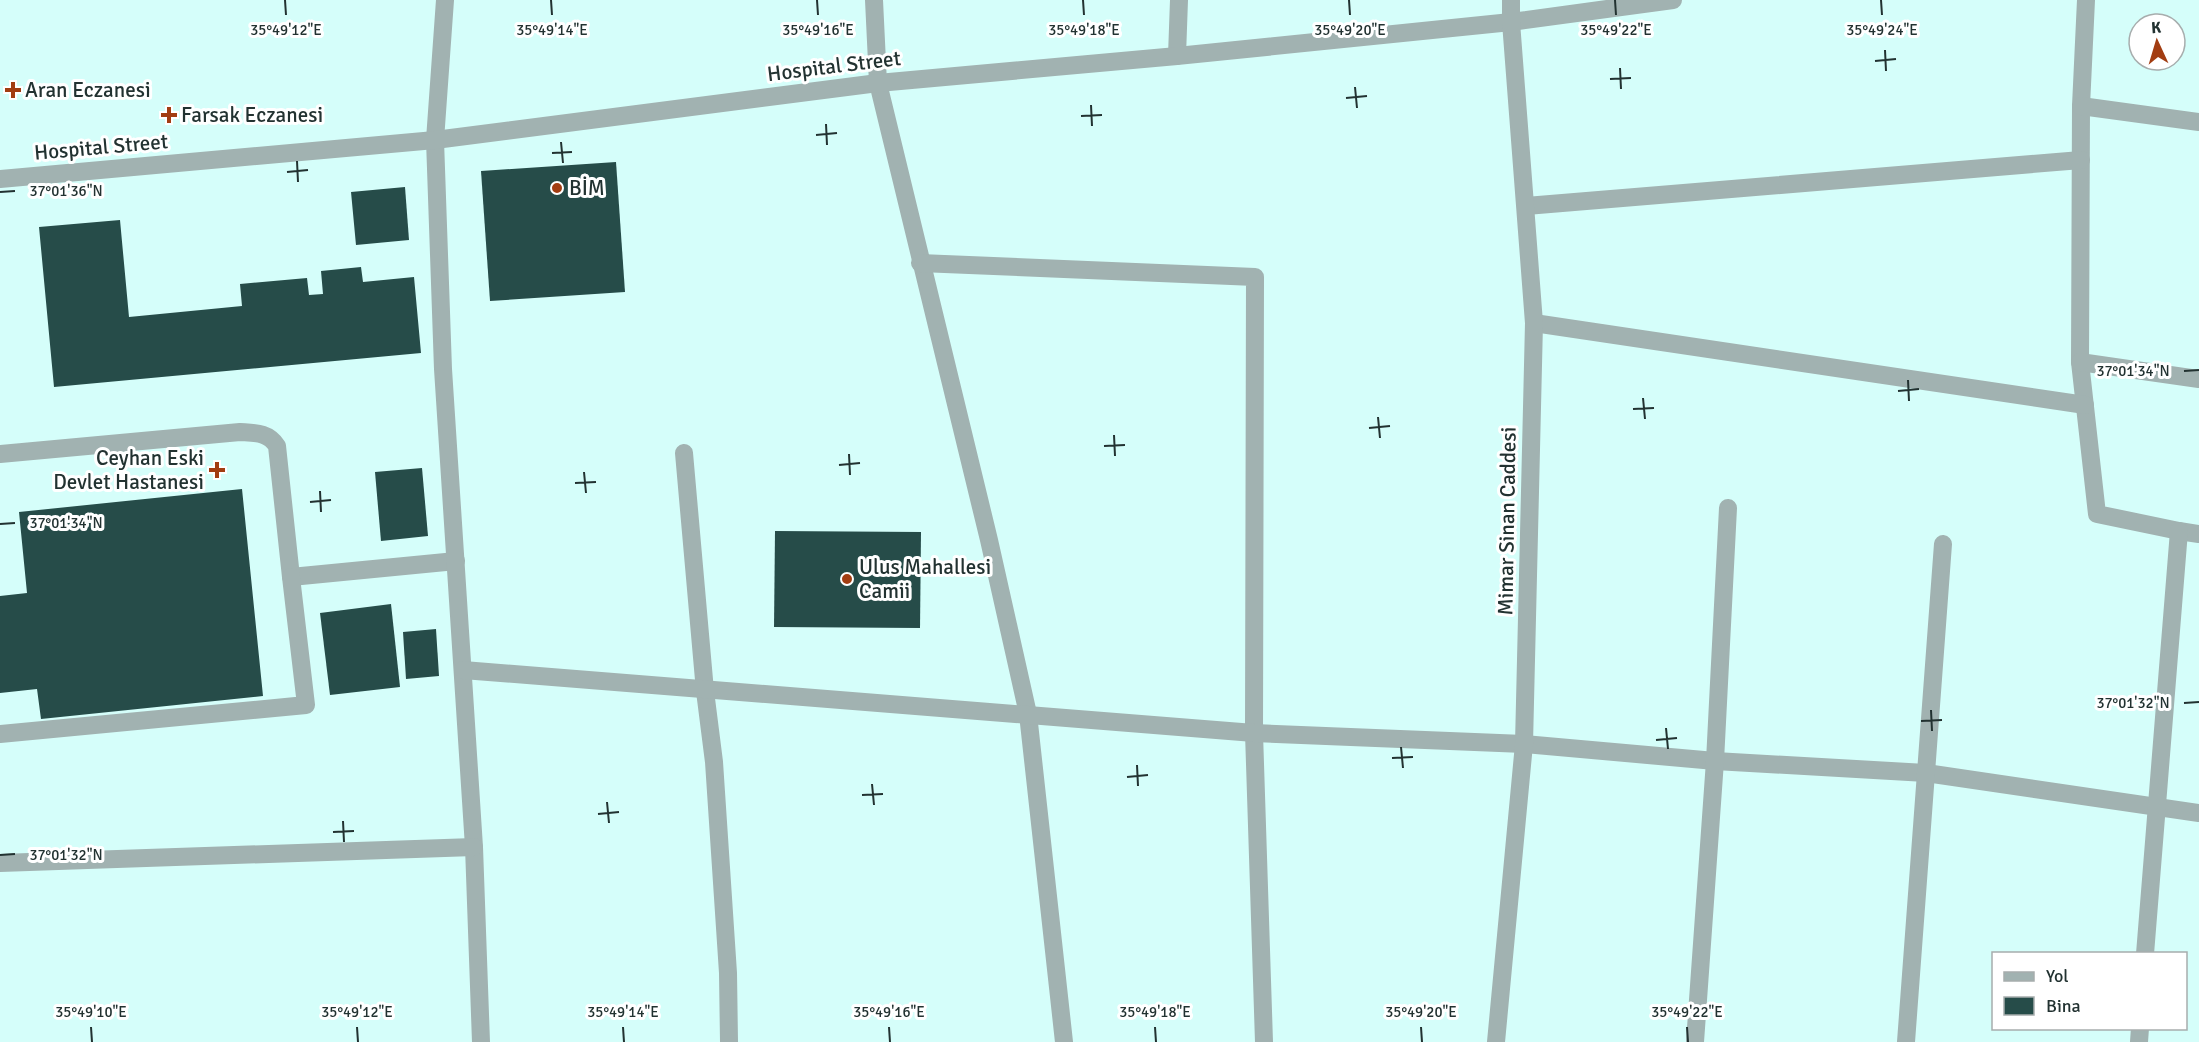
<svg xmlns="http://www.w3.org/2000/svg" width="2199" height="1042" font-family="Signika,sans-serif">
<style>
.building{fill:#264c49}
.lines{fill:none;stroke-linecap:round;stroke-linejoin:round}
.service{stroke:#a1b2b1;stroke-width:18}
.minor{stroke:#a1b2b1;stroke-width:18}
.tertiary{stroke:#a1b2b1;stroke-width:18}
.ticks{fill:none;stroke:#223231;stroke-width:2}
.poi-dot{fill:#a23d12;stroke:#fff;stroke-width:2}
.labels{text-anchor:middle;stroke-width:6;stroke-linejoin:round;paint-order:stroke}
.street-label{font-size:21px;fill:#223231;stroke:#fff}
.poi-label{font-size:21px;fill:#223231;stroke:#fff;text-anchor:start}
.ticks-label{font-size:15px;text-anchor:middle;fill:#223231;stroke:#fff;stroke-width:6;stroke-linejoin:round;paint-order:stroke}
</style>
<rect width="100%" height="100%" fill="#d5fefa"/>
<g class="building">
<path d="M616,162L625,292L490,301L481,171Z"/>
<path d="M405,187L409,240L356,245L351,192Z"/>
<path d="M120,220L129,317L242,306L240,284L307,278L309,295L323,294L321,271L361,267L363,282L414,277L421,353L54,387L39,227Z"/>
<path d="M422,468L428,536L381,541L375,472Z"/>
<path d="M242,489L263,696L41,719L37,689L0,693V596L27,593L19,512Z"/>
<path d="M775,531L921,532L920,628L774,627Z"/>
<path d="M391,604L400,687L330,695L320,613Z"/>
<path d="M436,629L439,676L406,679L403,632Z"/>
</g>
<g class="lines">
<g class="service">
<path d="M0,454L240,432C255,433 268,432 277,446L291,577L456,561"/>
<path d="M0,734L306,705L291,577"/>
</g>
<g class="minor">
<path d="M445,0L435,140L443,369L474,847L481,1042"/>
<path d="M874,0L878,83L989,540L1028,714L1064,1042"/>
<path d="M2086,0L2081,106L2080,362L2097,514L2179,531L2199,534"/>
<path d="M1177,56L1179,0"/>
<path d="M2081,106L2199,122"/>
<path d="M1526,206L2081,160"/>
<path d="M920,263L1255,277L1254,733L1264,1042"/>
<path d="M1534,323L2085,405"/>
<path d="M2080,362L2199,379"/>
<path d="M684,453L705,691L714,762L728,973L729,1042"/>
<path d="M463,670L1254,733L1524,744L1715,761L1926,773L2199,813"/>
<path d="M0,863L474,847"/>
<path d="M2145,954L2179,531"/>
<path d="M1695,1042L1715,761L1728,508"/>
<path d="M1906,1042L1943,544"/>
<path d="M2139,1042L2140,1028"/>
</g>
<g class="tertiary">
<path d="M0,179L435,140L878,83L1177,56L1511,22L1673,0"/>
<path d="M1496,1042L1524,744L1534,323L1511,22V0"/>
</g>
</g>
<path class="ticks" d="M285,0L286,15M551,0L552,15M817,0L818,15M1083,0L1084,15M1349,0L1350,15M1615,0L1616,15M1881,0L1882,15M1885,50L1886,71M1875,61L1896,59M1620,68L1621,89M1610,79L1631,78M1355,87L1357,108M1346,98L1367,96M1091,105L1092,126M1081,116L1102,115M826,124L827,145M816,135L837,133M561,142L563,163M552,153L572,152M297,161L298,182M287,172L308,170M0,192L15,191M2184,371L2199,370M1908,380L1909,401M1898,391L1919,389M1643,398L1645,419M1633,409L1654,408M1378,417L1380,438M1369,428L1390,426M1114,435L1115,456M1104,446L1125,445M849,454L850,475M839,465L860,463M584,472L586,493M575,483L596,482M320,491L321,512M310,502L331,500M0,524L15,523M2184,703L2199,702M1931,710L1932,731M1921,721L1942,720M1666,728L1668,749M1656,740L1677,738M1401,747L1403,768M1392,758L1413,757M1137,765L1138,786M1127,777L1148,775M872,784L874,805M862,795L883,794M607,802L609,823M598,814L619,812M343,821L344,842M333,832L354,831M0,855L15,854M91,1027L92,1042M357,1027L358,1042M623,1027L624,1042M889,1027L890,1042M1155,1027L1156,1042M1421,1027L1422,1042M1687,1027L1688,1042"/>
<g class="poi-dot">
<path d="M10 81h6v6h6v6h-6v6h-6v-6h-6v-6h6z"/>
<path d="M166 106h6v6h6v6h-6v6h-6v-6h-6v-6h6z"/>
<circle cx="557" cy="188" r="6"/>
<path d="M214 461h6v6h6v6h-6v6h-6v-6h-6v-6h6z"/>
<circle cx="847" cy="579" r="6"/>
</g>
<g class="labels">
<g class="street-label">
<text transform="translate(834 66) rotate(-7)" y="7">Hospital Street</text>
<text transform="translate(101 147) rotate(-5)" y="7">Hospital Street</text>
<text transform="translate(1507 521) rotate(-89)" y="7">Mimar Sinan Caddesi</text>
</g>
<g class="poi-label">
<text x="25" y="97">Aran Eczanesi</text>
<text x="181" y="122">Farsak Eczanesi</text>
<text x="569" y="195">BİM</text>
<text x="204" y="465" text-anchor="end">Ceyhan Eski<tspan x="204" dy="24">Devlet Hastanesi</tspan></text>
<text x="859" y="574">Ulus Mahallesi<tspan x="859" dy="24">Camii</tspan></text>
</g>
</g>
<g class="ticks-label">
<text x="286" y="35">35°49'12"E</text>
<text x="552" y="35">35°49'14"E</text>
<text x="818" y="35">35°49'16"E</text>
<text x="1084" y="35">35°49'18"E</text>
<text x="1350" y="35">35°49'20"E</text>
<text x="1616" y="35">35°49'22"E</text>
<text x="1882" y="35">35°49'24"E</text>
<text x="66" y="196">37°01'36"N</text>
<text x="2133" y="376">37°01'34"N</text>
<text x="66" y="528">37°01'34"N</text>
<text x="2133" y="708">37°01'32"N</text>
<text x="66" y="860">37°01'32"N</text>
<text x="91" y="1017">35°49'10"E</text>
<text x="357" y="1017">35°49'12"E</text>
<text x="623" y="1017">35°49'14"E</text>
<text x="889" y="1017">35°49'16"E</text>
<text x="1155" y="1017">35°49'18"E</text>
<text x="1421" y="1017">35°49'20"E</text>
<text x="1687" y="1017">35°49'22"E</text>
</g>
<rect x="1992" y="952" width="195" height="78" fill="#ffffff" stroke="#a7adad" stroke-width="1.5"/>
<rect x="2004" y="972" width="30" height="9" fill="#a1b2b1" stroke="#a7adad" stroke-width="1.5"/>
<text x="2046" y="982" font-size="18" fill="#223231">Yol</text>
<rect x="2004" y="997" width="30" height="18" fill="#264c49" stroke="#a7adad" stroke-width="1.5"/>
<text x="2046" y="1012" font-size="18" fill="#223231">Bina</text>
<g transform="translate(2157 42) rotate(356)"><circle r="28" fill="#ffffff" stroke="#a7adad" stroke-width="1.5"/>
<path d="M0-4.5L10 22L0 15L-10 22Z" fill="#a23d12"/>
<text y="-9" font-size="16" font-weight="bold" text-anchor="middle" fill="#223231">K</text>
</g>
</svg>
